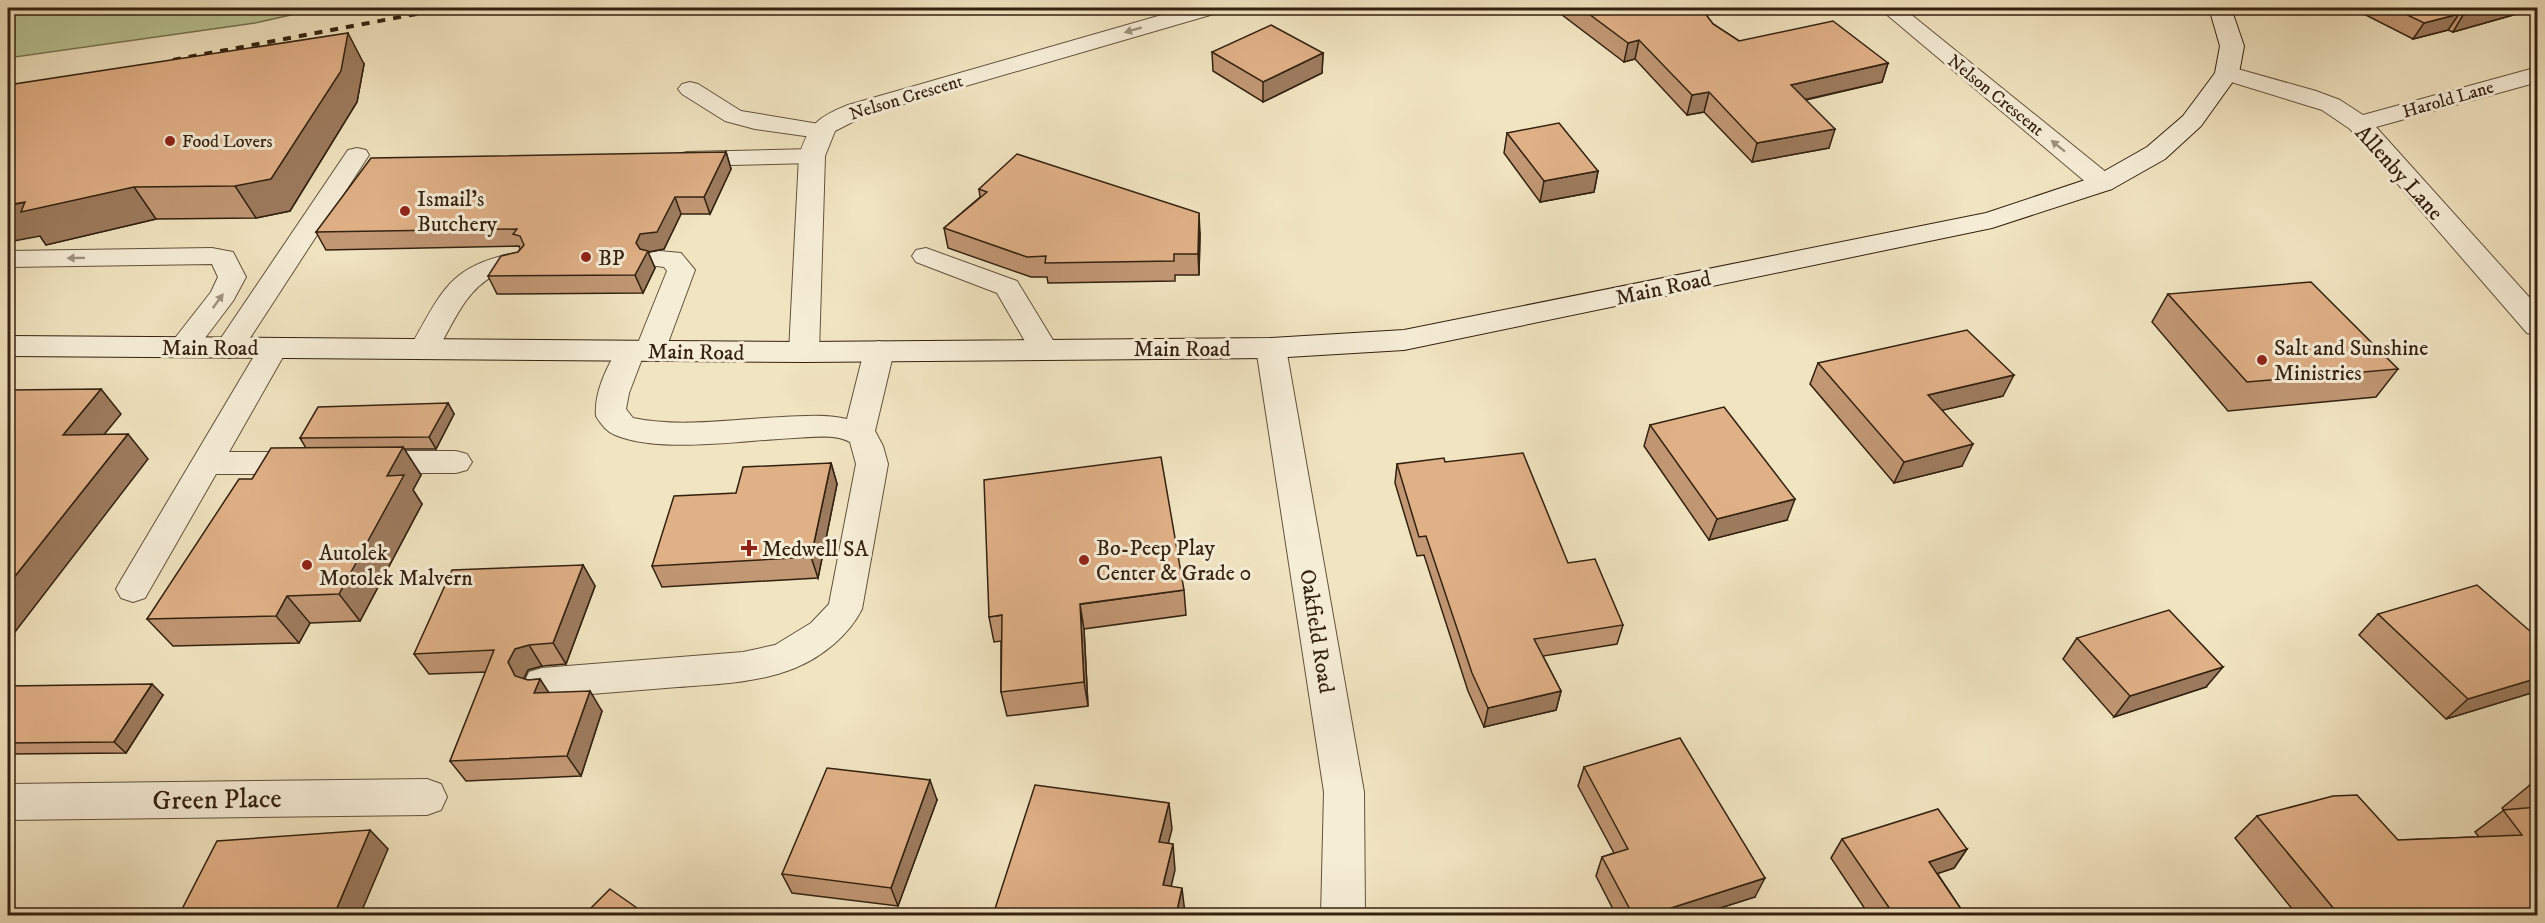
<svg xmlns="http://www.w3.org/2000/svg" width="2545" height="923" font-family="'IM FELL DW Pica',serif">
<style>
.green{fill:#b9c493;stroke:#767251;stroke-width:1.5}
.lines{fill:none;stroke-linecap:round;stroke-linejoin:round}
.service-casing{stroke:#62523c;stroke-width:2}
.minor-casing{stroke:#62523c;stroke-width:2}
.secondary-casing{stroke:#33210f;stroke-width:2}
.service{fill:#f6edd7;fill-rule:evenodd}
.minor{fill:#f6edd7;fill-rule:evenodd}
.secondary{fill:#f6edd7;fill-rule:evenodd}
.rail{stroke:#33210f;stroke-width:4;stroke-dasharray:8 8;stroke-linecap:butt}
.wall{fill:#c19774;stroke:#33210f;stroke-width:1.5}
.shaded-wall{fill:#9d7b5e;stroke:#33210f;stroke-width:1.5}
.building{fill:#e0b087;stroke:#33210f;stroke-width:1.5}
.oneway{fill:#9e917d}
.poi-dot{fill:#8f2418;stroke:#f6edd7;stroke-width:2}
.labels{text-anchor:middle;stroke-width:6;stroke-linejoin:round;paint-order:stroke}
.far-street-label{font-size:18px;fill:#33210f;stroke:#f6edd7}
.far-poi-label{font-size:18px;fill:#33210f;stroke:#f6edd7;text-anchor:start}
.street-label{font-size:22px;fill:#33210f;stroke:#f6edd7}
.poi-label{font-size:22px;fill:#33210f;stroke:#f6edd7;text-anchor:start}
.near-street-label{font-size:27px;fill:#33210f;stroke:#f6edd7}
</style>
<rect width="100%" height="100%" fill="#f1e4c1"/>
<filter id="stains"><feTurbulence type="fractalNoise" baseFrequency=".00333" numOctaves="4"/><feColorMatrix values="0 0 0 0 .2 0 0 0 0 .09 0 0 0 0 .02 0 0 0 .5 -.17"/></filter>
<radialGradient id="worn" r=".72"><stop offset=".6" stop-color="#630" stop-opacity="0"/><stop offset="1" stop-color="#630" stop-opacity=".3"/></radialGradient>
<path class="green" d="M8,8H322L255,23L8,58Z"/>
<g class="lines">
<defs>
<g id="service">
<path d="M690,82L698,84L741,111L819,124L828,126L831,131L828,136L819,138L755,129L725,121L682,94L678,89L682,84Z"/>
<path d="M357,148L366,150L369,155L239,355L229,358L219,355L214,348L219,341L348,150Z"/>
<path d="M812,149L821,151L824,156L821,161L812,163L687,166L678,164L675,159L678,154L687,152Z"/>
<path d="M212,248L233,252L246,277L233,301L193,354L183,357L173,354L168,347L211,292L218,277L212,264L8,267V251Z"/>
<path d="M926,248L1017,281L1059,350L1054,357L1044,360L1034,357L997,293L916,262L912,256L916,250Z"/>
<path d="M659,251L681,253L695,270L665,351L660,358L650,361L642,359L629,393L626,409L633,418C681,428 733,419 782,417C804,416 826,414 847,419L864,351L869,344L879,341L889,344L894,351L875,431L883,446L888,464L862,609C849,635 822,657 795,668C758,683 717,684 678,687C633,691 587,694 542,698L529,694L524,683L529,672L542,668L743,652L775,645L811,623L829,604L856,464L850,442C835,434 812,437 795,438C745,440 661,454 615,435C607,432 600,423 596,416C594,392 608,364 621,344L631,341L638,343L667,271L664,267L649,265L645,259L649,253Z"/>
<path d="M516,253L526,255L530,261L526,267C515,270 504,271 493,276C463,292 451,329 434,356L424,359L414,356L409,349C441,294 448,265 516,253Z"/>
<path d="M273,338L283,341L288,348L229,452H305L316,455L321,463L316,471L305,474H216L145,598L133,602L121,598L116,589L121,580L263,341Z"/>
<path d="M369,451H456L467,454L472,462L467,470L456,473H369L358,470L353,462L358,454Z"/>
</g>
<g id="minor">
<path d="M1186,8H1220L1217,13L866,115L835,131L825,156L819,352L815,359L804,362L793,359L789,352L799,156C809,124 818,117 848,105Z"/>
<path d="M1879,8H1903L2112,177L2116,183L2112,189L2103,191L2094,189Z"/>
<path d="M2227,66L2316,91L2340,100L2363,115L2538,67V82L2376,127L2538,307V336L2527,333L2350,129L2322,110L2218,78L2215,73L2218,68Z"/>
<path d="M1271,338L1282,341L1286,348L1364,792L1365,916H1321L1324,792L1256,348L1260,341Z"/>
<path d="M427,779L441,784L447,797L441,810L427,815L8,820V784Z"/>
</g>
<path id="secondary" d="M2209,8H2231L2244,46L2239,73L2201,126L2165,159L2112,189L1992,228L1404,350L1271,358L804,362L8,356V336L804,342L1271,338L1404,330L1986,213L2094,177L2147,147L2183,116L2215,73L2220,46Z"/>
</defs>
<use href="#service" class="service-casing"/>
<use href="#minor" class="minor-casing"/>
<use href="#secondary" class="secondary-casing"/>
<use href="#service" class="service"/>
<use href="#minor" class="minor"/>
<use href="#secondary" class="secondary"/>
<path class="rail" d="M173,60L448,8"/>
</g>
<g class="wall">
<path d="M1553,8H1701L1713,24L1739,41L1888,63L1882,82L1806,100L1829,148L1752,162L1704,112L1687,115L1635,59L1624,62Z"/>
<path d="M2352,8H2529L2527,11L2453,32L2448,30L2413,39Z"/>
<path d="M1212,52L1323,53L1322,73L1263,102L1213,71Z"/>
<path d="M364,64L357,102L290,211L256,218L156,219L46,245L40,236Z"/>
<path d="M1507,133L1598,171L1594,192L1540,202L1504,153Z"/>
<path d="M726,152L731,169L710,214H681L664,249L648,252L655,268L643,293L497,294L488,276L518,252L520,249L519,246L326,250L316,232Z"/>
<path d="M979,189L1200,233L1199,275H1175V281L1048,283L1047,277H1031L948,248L944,228L980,197Z"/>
<path d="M2168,294L2398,369L2376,397L2228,411L2152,322Z"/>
<path d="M1818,363L2003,396L1942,410L1962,466L1894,483L1810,384Z"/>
<path d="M448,403L454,414L436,449H404L421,475L413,490L422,504L360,621L310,623L299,643L173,646L147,619L252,479L306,448L300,438Z"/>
<path d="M1650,425L1787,520L1709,540L1644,446Z"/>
<path d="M1445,462L1568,563L1623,625L1617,644L1543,656L1561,691L1556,710L1484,727L1468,691L1424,555L1417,556L1395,483L1397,464Z"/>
<path d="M831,463L837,484L818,578L662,587L652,566L736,493Z"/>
<path d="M583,565L595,586L566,664L542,666L528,670L524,679L528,680L540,679L548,693L602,711L581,776L466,781L450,761L486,672L429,674L414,654Z"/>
<path d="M1184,590L1186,615L1084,629L1088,706L1007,716L1001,692V641L994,642L989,617Z"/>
<path d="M2378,614L2538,638V691L2446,719L2359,635Z"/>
<path d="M2077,638L2206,687L2114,717L2063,659Z"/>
<path d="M8,686L163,695L126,753L8,754Z"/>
<path d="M1584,767L1755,897L1698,915H1616L1596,876L1602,857L1614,853L1578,786Z"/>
<path d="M2530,785H2538V915H2297L2235,838L2257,816L2398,840L2479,837L2475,832L2504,810L2502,808Z"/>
<path d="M937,800L898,906L792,893L782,874Z"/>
<path d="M1842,839L1967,849L1954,868L1937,873L1965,915H1869L1831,858Z"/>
</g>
<g class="shaded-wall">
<path d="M2492,8H2529L2527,11L2453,32L2463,15Z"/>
<path d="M2459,14L2448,30L2413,39L2424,23Z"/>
<path d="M348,33L364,64L357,102L290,211L256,218L235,186Z"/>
<path d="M1639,40L1635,59L1624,62L1628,43Z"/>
<path d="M1323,53L1322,73L1263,102V82Z"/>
<path d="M1888,63L1882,82L1785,104L1791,85Z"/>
<path d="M1709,92L1704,112L1687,115L1692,95Z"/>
<path d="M1835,129L1829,148L1752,162L1757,143Z"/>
<path d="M726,152L731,169L710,214L704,197Z"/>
<path d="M1598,171L1594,192L1540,202L1544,181Z"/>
<path d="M134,187L156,219L46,245L40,236L8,242V205Z"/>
<path d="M675,197L681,214L664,249L648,252L655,268L643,293L635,275L636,243L640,234Z"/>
<path d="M1199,213L1200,233L1199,275L1198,254Z"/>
<path d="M2014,375L2003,396L1918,416L1928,395Z"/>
<path d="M101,389L121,414L84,459L63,435Z"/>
<path d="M448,403L454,414L436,449L429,437Z"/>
<path d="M128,434L148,459L8,641V585Z"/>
<path d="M1973,444L1962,466L1894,483L1904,462Z"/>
<path d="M403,447L421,475L413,490L422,504L360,621L339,594L387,476Z"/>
<path d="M831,463L837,484L818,578L811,557Z"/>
<path d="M1795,499L1787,520L1709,540L1717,519Z"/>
<path d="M583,565L595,586L566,664L553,643Z"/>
<path d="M287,596L310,623L299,643L276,616Z"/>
<path d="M1080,604L1084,629L1088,706L1084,682Z"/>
<path d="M529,645L542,666L528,670L522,682L515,676L508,662L515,649Z"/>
<path d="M2223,667L2206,687L2114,717L2130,696Z"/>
<path d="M2538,678V691L2446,719L2468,699Z"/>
<path d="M540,679L553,699L534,693Z"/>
<path d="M152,684L163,695L126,753L114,742Z"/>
<path d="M590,691L602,711L581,776L567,756Z"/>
<path d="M1561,691L1556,710L1484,727L1488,708Z"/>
<path d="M930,780L937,800L898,906L891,888Z"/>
<path d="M1169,803L1172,829L1162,868L1159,842Z"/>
<path d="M370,830L388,849L360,915H334Z"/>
<path d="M1173,844L1175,870L1166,909L1163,885Z"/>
<path d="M1967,849L1954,868L1916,881L1929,862Z"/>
<path d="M1765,878L1755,897L1698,915H1649Z"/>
<path d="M1182,888L1185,913L1184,915H1176Z"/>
</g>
<g class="building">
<path d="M1581,8H1701L1713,24L1739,41L1833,21L1888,63L1791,85L1835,129L1757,143L1709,92L1692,95L1639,40L1628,43Z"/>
<path d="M2393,8H2492L2463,15L2459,14L2424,23Z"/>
<path d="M1271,25L1323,53L1263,82L1212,52Z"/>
<path d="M348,33L341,71L271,179L235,186L134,187L21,212L25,202L8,205V85Z"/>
<path d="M1559,123L1598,171L1544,181L1507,133Z"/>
<path d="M726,152L704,197H675L657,232L640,234L636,243L640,249L648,251L635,275L488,276L501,256L518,252L524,245L520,236L513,234L517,229L316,232L371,158Z"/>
<path d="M1017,154L1199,213L1198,254H1174V261L1045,263L1046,256L1027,257L944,228L987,192L979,189Z"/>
<path d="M2311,282L2398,369L2247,382L2168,294Z"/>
<path d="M1967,330L2014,375L1928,395L1973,444L1904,462L1818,363Z"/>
<path d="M101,389L63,435L128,434L8,585V392L9,390Z"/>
<path d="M448,403L429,437L300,438L318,407Z"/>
<path d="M1724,407L1795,499L1717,519L1650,425Z"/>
<path d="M403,447L387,476L404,475L339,594L287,596L276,616L147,619L239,479H252L271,448Z"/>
<path d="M1523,453L1568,563L1595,559L1623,625L1534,639L1561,691L1488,708L1472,673L1426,536L1419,537L1397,464L1444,458L1445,462Z"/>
<path d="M1161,457L1184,590L1080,604L1084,682L1001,692L1002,615L989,617L984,480Z"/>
<path d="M831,463L811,557L652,566L674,496L736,493L743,467Z"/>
<path d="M583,565L553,643L529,645L515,649L508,662L515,676L528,680L540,679L534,693L590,691L567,756L450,761L494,650L414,654L452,570Z"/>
<path d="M2477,585L2538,638V678L2468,699L2378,614Z"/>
<path d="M2169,610L2223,667L2130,696L2077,638Z"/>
<path d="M152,684L114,742L8,743V686Z"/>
<path d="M1680,738L1765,878L1649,915H1633L1602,857L1628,849L1584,767Z"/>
<path d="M827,768L930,780L891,888L782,874Z"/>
<path d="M1035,785L1169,803L1159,842L1173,844L1163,885L1182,888L1176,915H993Z"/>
<path d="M2530,785H2538V795Z"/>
<path d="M2357,795L2398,840L2522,835L2503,810L2538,807V915H2339L2257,816L2333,796Z"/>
<path d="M1938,809L1967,849L1929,862L1965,915H1894L1842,839Z"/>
<path d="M370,830L334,915H179L217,841Z"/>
<path d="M610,889L647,915H584Z"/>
</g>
<defs><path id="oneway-solid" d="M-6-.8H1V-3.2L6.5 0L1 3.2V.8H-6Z" transform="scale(1.5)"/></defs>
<g class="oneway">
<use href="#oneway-solid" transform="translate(1133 30) rotate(164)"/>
<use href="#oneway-solid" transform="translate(2058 146) rotate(-141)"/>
<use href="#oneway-solid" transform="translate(76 258) rotate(179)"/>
<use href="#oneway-solid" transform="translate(218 301) rotate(-54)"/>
</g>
<g class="poi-dot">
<circle cx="170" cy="141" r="6"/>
<circle cx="405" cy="211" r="6"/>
<circle cx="586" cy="257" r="6"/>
<circle cx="2262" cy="360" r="6"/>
<path d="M746 539h6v6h6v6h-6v6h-6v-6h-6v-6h6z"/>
<circle cx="1084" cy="560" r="6"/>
<circle cx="307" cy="565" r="6"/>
</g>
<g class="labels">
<g class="far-street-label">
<text transform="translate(1996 95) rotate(39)" y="6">Nelson Crescent</text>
<text transform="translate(906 97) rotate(-17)" y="6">Nelson Crescent</text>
<text transform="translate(2448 99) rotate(-16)" y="6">Harold Lane</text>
</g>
<g class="far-poi-label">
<text x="182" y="147">Food Lovers</text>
</g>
<g class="street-label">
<text transform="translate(2400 172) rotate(48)" y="8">Allenby Lane</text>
<text transform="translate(1663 287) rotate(-12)" y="8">Main Road</text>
<text x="210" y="355">Main Road</text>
<text x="1182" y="356">Main Road</text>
<text transform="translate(696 351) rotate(1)" y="8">Main Road</text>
<text transform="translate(1318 631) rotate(81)" y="8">Oakfield Road</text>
</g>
<g class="poi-label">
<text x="417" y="206">Ismail's<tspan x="417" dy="25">Butchery</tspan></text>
<text x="598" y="265">BP</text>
<text x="2274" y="355">Salt and Sunshine<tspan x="2274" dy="25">Ministries</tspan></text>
<text x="1096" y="555">Bo-Peep Play<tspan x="1096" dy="25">Center &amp; Grade 0</tspan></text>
<text x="762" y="556">Medwell SA</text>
<text x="319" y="560">Autolek<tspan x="319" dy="25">Motolek Malvern</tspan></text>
</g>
<g class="near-street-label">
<text transform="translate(217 799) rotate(-1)" y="9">Green Place</text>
</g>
</g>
<rect width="2545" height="923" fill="none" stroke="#f1e4c1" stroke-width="30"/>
<rect x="9" y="9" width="2527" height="905" fill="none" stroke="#33210f" stroke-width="3"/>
<rect x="15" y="15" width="2515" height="893" fill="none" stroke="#33210f" stroke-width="1.5"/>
<rect width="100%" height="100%" filter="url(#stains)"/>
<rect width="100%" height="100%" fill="url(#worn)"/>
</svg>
